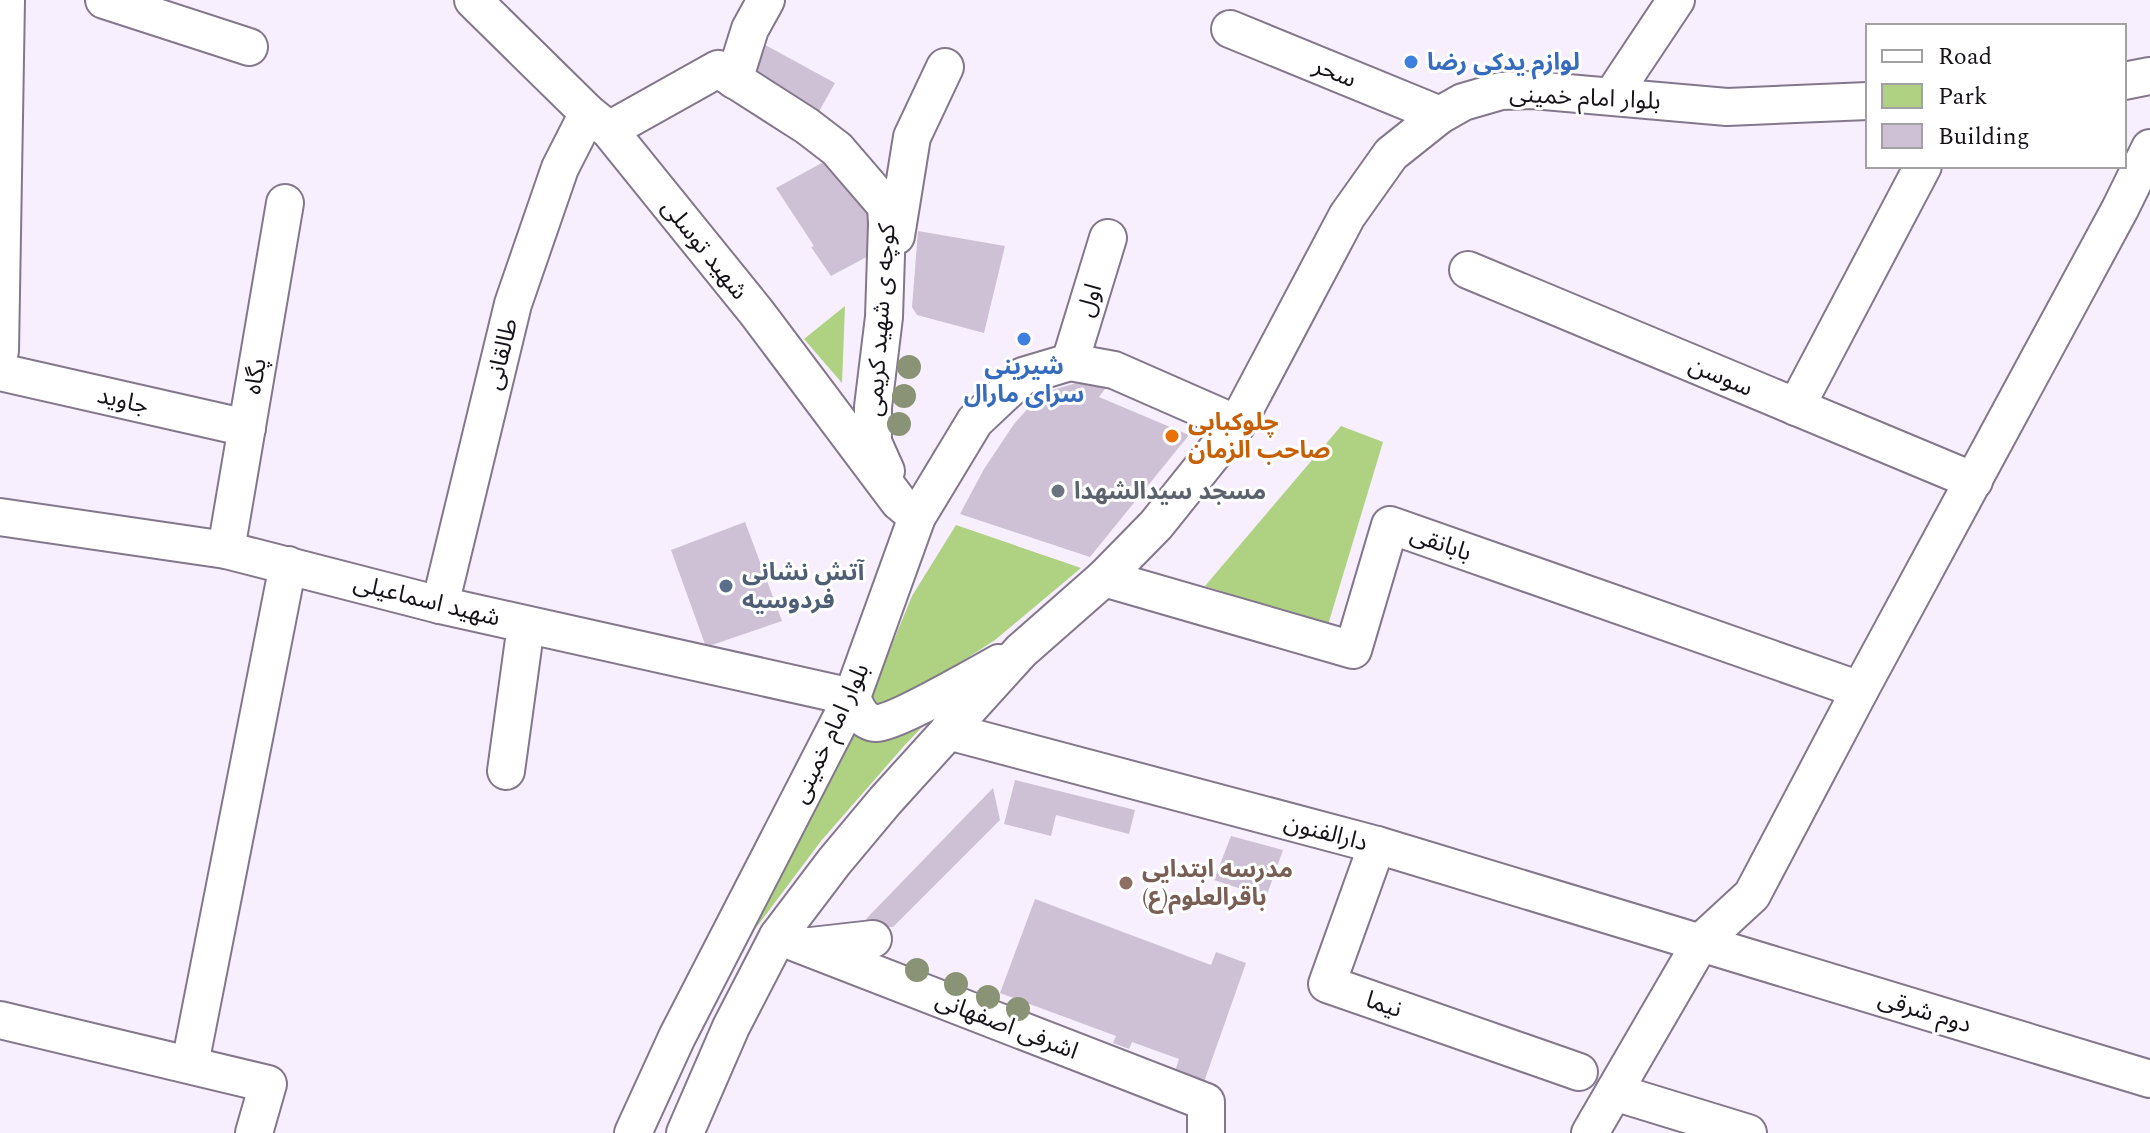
<svg xmlns="http://www.w3.org/2000/svg" width="2150" height="1133" font-family="Spectral,'Noto Sans Arabic',serif">
<style>
.green{fill:#aed182}
.building{fill:#cec1d6}
.lines{fill:none;stroke-linecap:round;stroke-linejoin:round}
.minor-casing{stroke:#83778b;stroke-width:40}
.minor{stroke:#fff;stroke-width:36}
.tree{fill:#8a9375}
.shop-dot{fill:#3f7fe0;stroke:#fff;stroke-width:3}
.food-dot{fill:#e8710a;stroke:#fff;stroke-width:3}
.worship-dot{fill:#6b7280;stroke:#fff;stroke-width:3}
.service-dot{fill:#5c6f8a;stroke:#fff;stroke-width:3}
.education-dot{fill:#8d6e63;stroke:#fff;stroke-width:3}
.labels{text-anchor:middle;stroke-width:6;stroke-linejoin:round;paint-order:stroke}
.shop-label{font-size:24px;font-weight:bold;fill:#366cbe;stroke:#fff;text-anchor:start}
.street-label{font-size:24px;fill:#161219;stroke:#fff}
.food-label{font-size:24px;font-weight:bold;fill:#c56008;stroke:#fff;text-anchor:start}
.worship-label{font-size:24px;font-weight:bold;fill:#5b616d;stroke:#fff;text-anchor:start}
.service-label{font-size:24px;font-weight:bold;fill:#4e5e75;stroke:#fff;text-anchor:start}
.education-label{font-size:24px;font-weight:bold;fill:#785e54;stroke:#fff;text-anchor:start}
</style>
<rect width="100%" height="100%" fill="#f7effd"/>
<g class="green">
<path d="M845,306L842,383L804,339Z"/>
<path d="M1341,426L1383,442L1328,625L1205,586Z"/>
<path d="M956,525L1081,568L995,640L905,698L877,705L870,698L912,596Z"/>
<path d="M943,705L904,746L821,841L752,933L857,729Z"/>
</g>
<g class="building">
<path d="M754,39L835,83L817,115L742,63Z"/>
<path d="M829,159L873,209L876,252L831,276L811,247L814,246L776,188Z"/>
<path d="M918,231L1005,246L984,333L917,315L912,307Z"/>
<path d="M1076,383L1107,386L1099,397L1189,435L1090,557L960,514L984,469L1014,424L1033,403L1046,392Z"/>
<path d="M745,522L782,621L706,647L671,550Z"/>
<path d="M1015,780L1135,810L1129,834L1056,815L1051,836L1004,824Z"/>
<path d="M993,788L1000,820L893,927L873,926L866,919Z"/>
<path d="M1231,836L1283,850L1266,897L1214,880Z"/>
<path d="M1035,899L1211,965L1216,952L1246,963L1204,1082L1175,1071L1179,1059L1132,1042L1129,1049L1113,1043L1116,1036L1000,993Z"/>
</g>
<g class="lines">
<defs>
<g id="minor">
<path d="M104,0L249,47"/>
<path d="M473,0L588,113L609,130L757,313L899,502L917,517"/>
<path d="M1230,29L1440,115"/>
<path d="M734,80L750,29L766,0"/>
<path d="M2124,81L2150,76"/>
<path d="M1612,96L1676,0"/>
<path d="M609,130L718,69L807,126L837,149L886,206L887,224L884,317L873,407V442L886,471"/>
<path d="M896,236L912,137L945,67"/>
<path d="M1468,270L1974,481"/>
<path d="M0,351L6,0"/>
<path d="M1070,362L1108,238"/>
<path d="M0,372L247,428"/>
<path d="M1796,407L1923,166"/>
<path d="M0,517L226,550L440,605L852,697"/>
<path d="M226,550L285,203"/>
<path d="M1104,578L1353,650L1390,525L1860,690"/>
<path d="M440,605L513,304L560,168L588,113"/>
<path d="M852,697C856,708 862,722 876,723C895,723 977,675 999,663"/>
<path d="M948,731L1377,845L2150,1079"/>
<path d="M506,771L526,625"/>
<path d="M1377,845L1327,984L1579,1072"/>
<path d="M778,936L1206,1102V1133"/>
<path d="M811,946L873,939"/>
<path d="M0,1020L268,1084L254,1133"/>
<path d="M190,1064L288,565"/>
<path d="M1614,1092L1748,1133"/>
<path d="M633,1133L677,1037L852,697L917,517L975,421L1023,376L1070,362L1114,370L1237,424"/>
<path d="M685,1133L731,1027L778,936L834,862L885,801L1021,651L1104,578L1156,525L1237,424L1347,216L1391,154L1440,115L1463,102L1501,91L1533,90L1727,107L1868,101"/>
<path d="M1590,1133L1701,942L1752,895L1860,690L2120,209L2150,148"/>
</g>
</defs>
<use href="#minor" class="minor-casing"/>
<use href="#minor" class="minor"/>
</g>
<g class="tree">
<circle cx="909" cy="367" r="12"/>
<circle cx="904" cy="396" r="12"/>
<circle cx="899" cy="424" r="12"/>
<circle cx="917" cy="970" r="12"/>
<circle cx="956" cy="984" r="12"/>
<circle cx="988" cy="997" r="12"/>
<circle cx="1018" cy="1009" r="12"/>
</g>
<g class="shop-dot">
<circle cx="1411" cy="62" r="8"/>
<circle cx="1024" cy="339" r="8"/>
</g>
<circle class="food-dot" cx="1172" cy="436" r="8"/>
<circle class="worship-dot" cx="1058" cy="491" r="8"/>
<circle class="service-dot" cx="726" cy="586" r="8"/>
<circle class="education-dot" cx="1126" cy="883" r="8"/>
<g class="labels">
<g class="shop-label">
<text x="1427" y="70">لوازم یدکی رضا</text>
<text x="1024" y="374" text-anchor="middle">شیرینی<tspan x="1024" dy="28">سرای مارال</tspan></text>
</g>
<g class="street-label">
<text transform="translate(1335 72) rotate(22)" y="8">سحر</text>
<text transform="translate(1585 97) rotate(3)" y="8">بلوار امام خمینی</text>
<text transform="translate(705 249) rotate(51)" y="8">شهید توسلی</text>
<text transform="translate(1089 300) rotate(-73)" y="8">اول</text>
<text transform="translate(880 320) rotate(-86)" y="8">کوچه ی شهید کریمی</text>
<text transform="translate(501 354) rotate(-76)" y="8">طالقانی</text>
<text transform="translate(255 376) rotate(-80)" y="8">پگاه</text>
<text transform="translate(1721 376) rotate(23)" y="8">سوسن</text>
<text transform="translate(123 400) rotate(13)" y="8">جاوید</text>
<text transform="translate(1441 543) rotate(19)" y="8">بابانقی</text>
<text transform="translate(427 600) rotate(14)" y="8">شهید اسماعیلی</text>
<text transform="translate(830 733) rotate(-65)" y="8">بلوار امام خمینی</text>
<text transform="translate(1326 832) rotate(15)" y="8">دارالفنون</text>
<text transform="translate(1384 1004) rotate(19)" y="8">نیما</text>
<text transform="translate(1925 1011) rotate(17)" y="8">دوم شرقی</text>
<text transform="translate(1007 1025) rotate(21)" y="8">اشرفی اصفهانی</text>
</g>
<g class="food-label">
<text x="1188" y="430">چلوکبابی<tspan x="1188" dy="28">صاحب الزمان</tspan></text>
</g>
<g class="worship-label">
<text x="1074" y="499">مسجد سیدالشهدا</text>
</g>
<g class="service-label">
<text x="742" y="580">آتش نشانی<tspan x="742" dy="28">فردوسیه</tspan></text>
</g>
<g class="education-label">
<text x="1142" y="877">مدرسه ابتدایی<tspan x="1142" dy="28">باقرالعلوم(ع)</tspan></text>
</g>
</g>
<rect x="1866" y="24" width="260" height="144" fill="#ffffff" stroke="#a2a0a3" stroke-width="2"/>
<rect x="1882" y="50" width="40" height="12" fill="#ffffff" stroke="#a2a0a3" stroke-width="2"/>
<text x="1938" y="64" font-size="24" fill="#161219">Road</text>
<rect x="1882" y="84" width="40" height="24" fill="#aed182" stroke="#a2a0a3" stroke-width="2"/>
<text x="1938" y="104" font-size="24" fill="#161219">Park</text>
<rect x="1882" y="124" width="40" height="24" fill="#cec1d6" stroke="#a2a0a3" stroke-width="2"/>
<text x="1938" y="144" font-size="24" fill="#161219">Building</text>
</svg>
